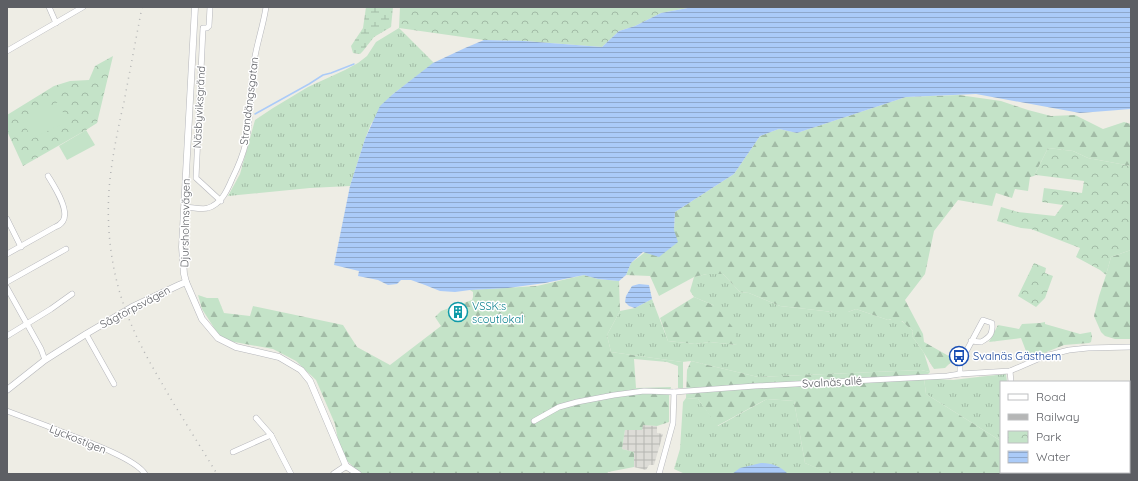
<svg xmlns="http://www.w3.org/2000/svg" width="1138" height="481" font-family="Quicksand,sans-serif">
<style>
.industrial{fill:url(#industrial-grid)}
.grass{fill:url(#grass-tufts)}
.forest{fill:url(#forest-firs)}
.wetland{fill:url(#wetland-marsh)}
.park{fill:url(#park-crowns)}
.pitch{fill:#c4e3c8}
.water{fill:url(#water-rules)}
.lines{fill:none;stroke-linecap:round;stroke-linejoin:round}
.stream{stroke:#abcbf8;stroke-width:1.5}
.minor-casing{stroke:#b5b6bb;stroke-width:6}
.tertiary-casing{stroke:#b5b6bb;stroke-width:7}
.minor{stroke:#fff;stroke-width:5}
.tertiary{stroke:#fff;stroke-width:6}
.rail{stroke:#b5b6b6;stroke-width:1.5;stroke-dasharray:1 5;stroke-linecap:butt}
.labels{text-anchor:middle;stroke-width:3;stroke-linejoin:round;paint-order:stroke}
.street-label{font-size:11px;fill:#5d5f64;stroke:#fff}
.culture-label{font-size:11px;fill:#0d838f;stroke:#fff;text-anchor:start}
.transit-label{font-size:11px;fill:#164399;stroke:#fff;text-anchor:start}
</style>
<defs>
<pattern id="industrial-grid" width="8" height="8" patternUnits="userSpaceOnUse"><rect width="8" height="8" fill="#dddcd7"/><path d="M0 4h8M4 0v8" fill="none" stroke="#b6b6b2"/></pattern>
<pattern id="grass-tufts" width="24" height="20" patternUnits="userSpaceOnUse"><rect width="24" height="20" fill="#c4e3c8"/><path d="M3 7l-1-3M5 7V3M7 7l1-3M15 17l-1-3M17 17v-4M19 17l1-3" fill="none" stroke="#a2bba6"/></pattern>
<pattern id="forest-firs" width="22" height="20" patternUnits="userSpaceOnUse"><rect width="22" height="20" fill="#c4e3c8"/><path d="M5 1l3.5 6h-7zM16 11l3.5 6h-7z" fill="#a2bba6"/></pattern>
<pattern id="wetland-marsh" width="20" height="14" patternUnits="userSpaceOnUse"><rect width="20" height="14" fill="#c4e3c8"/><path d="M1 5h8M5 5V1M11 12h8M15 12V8" fill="none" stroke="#a2bba6"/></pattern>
<pattern id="park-crowns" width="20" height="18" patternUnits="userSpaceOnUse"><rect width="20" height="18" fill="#c4e3c8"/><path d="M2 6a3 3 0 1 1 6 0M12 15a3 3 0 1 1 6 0" fill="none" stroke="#a2bba6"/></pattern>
<pattern id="water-rules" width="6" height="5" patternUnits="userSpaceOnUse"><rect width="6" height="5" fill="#abcbf8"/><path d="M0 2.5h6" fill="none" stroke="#8ea8cc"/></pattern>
</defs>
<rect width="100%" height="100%" fill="#eeede5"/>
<path class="industrial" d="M642,425L657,426V433L663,434L654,465H649L646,470L634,467V452L622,449L625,430H642Z"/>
<g class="grass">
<path d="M399,28L434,63L393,94L371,124L365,139L350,186L310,188L228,196L240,174L255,120L273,108L308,87L345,70L358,63L367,56L376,42Z"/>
<path d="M707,274H723L740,292L749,293L780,306L833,312H848L856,309L888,320C899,316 906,324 913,331L912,336L924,353L930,372L921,370L758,377L691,361L682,362L611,352L607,335L620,311L635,308L652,299L668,341L695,344L710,342L737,345L713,305L694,297L690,291L694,277Z"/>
<path d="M1006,374L1007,382H1001V441L926,394L924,378L953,380L978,377Z"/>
<path d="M686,398L698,399L718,426L767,399L794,401L805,463L824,471L826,474H685L674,469L680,449L683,402Z"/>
</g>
<g class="forest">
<path d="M959,95L1001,101L1028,110L1051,116L1075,115L1103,129L1124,122L1131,124V166L1088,158L1073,151L1048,148L1034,176L1030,177L1028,191L1015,189L1012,198L996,193L992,206L958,200L934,231L925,274L905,300L923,334L924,342L954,359L945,368L934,369L924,353L912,336L913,331L902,321L897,323L892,321L891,319L888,320L856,309L848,312H833L780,306L749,293L740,292L723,274H707L694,277L659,296L650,276L626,275L631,263L674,230L675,212L734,174L760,136L779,129L797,133L906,97Z"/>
<path d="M1131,250V339H1115L1105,336L1101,332L1094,316L1099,296L1106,275L1111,257Z"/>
<path d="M584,275L598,279L619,281L620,311L607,335L611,352L682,362L683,361V388H678V366L667,362L634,359L636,388L671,387L669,396V422L657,426L643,425L642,430H625L622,449L634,452V467L608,472L607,474H364L359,472L345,459L338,440L335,424L316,380L296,361L273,349L229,341L218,334L202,309L198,295L207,298H218L224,313L250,316L253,306L343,325L357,347L390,365L441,326L435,317L441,311L472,300L473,297V292L470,290L537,286Z"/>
<path d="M694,297L713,305L719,310L735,330L737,345L710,342L695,344L668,341L660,318Z"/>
<path d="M1045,322V324L1080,334L1091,332L1092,337L1091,342L1089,343L1064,345L1029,359L1021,338L989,342L998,325L1019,329L1022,324L1040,323Z"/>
<path d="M691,361L758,377L921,370L930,372L924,378L926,394L1001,441V472H1044V474H826L823,471L805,463L794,401L767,399L717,426L698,399L686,398L687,370Z"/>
<path d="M1086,472H1124L1123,474H1085Z"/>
</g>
<path class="wetland" d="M366,7H393L391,27L374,37L363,51L360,54L353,53L351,46L363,28Z"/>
<g class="park">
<path d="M400,7H693L661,13L635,26L619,31L602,47L524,41L484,40L399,28Z"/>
<path d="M113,56L97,123L86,130L23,166L7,131V115L54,86L70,81L89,80L95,66Z"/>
<path d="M1048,148L1073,151L1088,158L1131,166V250L1111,257L1106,275L1100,270L1076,257L1080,248L1031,229L1021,228L997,221L1001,207L1018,212L1055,216L1063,205L1042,202L1044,188L1082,193L1084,181L1036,175L1034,176Z"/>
<path d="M1034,263L1046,268L1045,273L1053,276L1045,298L1036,307L1018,296Z"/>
<path d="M1131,372V468L1129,467V389Z"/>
</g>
<g class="pitch">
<path d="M58,102L67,121L32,139L22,120Z"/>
<path d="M86,130L95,145L67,160L59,146Z"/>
</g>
<g class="water">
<path d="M693,7H1131V109L1080,113L976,94L906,97L797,133L779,129L760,136L734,174L675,212L674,230L678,242L659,257L643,252L631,263L626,275L619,281L598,279L584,275L545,283L508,288L470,290L455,292L440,291L425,285L411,280H401L397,284L388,285L378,280L358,276L359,271L334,265L350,186L365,139L380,106L393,94L433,63L465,48L484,40L524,41L602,47L619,31L635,26L661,13Z"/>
<path d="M639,284L649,285L652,299L635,308L629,306L625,302L626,296L632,286Z"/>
<path d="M761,463C772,463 780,466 788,474H732L740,468Z"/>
</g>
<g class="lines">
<path class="stream" d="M255,114L309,84L323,75L331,73L354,64"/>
<defs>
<g id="minor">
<path d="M49,7L56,23"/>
<path d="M210,7L209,26L207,28H203L196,178L221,201"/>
<path d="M7,51L83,7"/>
<path d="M184,207C190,207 203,210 208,208C221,204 227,191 232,179C238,167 243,155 246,142C251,118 250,93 253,69C255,48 263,28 266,7"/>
<path d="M7,219L21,247"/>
<path d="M7,254L55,227C58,226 61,224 63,221C70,210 54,186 48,176"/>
<path d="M7,282L66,249"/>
<path d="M7,288L41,349L45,360"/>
<path d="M86,334L114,384"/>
<path d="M7,336L51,309L72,294"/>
<path d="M1010,371L1011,382"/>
<path d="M960,374V363L983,320L992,323C993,334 990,337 981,342L971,341"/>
<path d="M7,411C20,416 34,421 47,426C68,435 134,456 145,474"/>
<path d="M256,418L271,435L291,474"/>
<path d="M534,421L559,407L577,402L614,395L644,391L674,392L755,386L947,376L960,374L1010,371L1045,356L1069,350L1088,348L1131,347"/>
<path d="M233,452L271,435"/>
<path d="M659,474L673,423L674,392"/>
</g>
<g id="tertiary">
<path d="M195,7L182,247L184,274L186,282L202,319L218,338L236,347L279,357L301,370L310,381L346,466L358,474"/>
<path d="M7,390L45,360L86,334L132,307L179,285L186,282"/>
<path d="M334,474L346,466"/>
</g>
</defs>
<use href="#minor" class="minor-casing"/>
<use href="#tertiary" class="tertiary-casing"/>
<use href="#minor" class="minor"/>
<use href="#tertiary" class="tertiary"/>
<path class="rail" d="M142,7C136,39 130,70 124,102C118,128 113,153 110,179C105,226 111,275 129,319C140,347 156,373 171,399C186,424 202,449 217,474"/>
</g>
<defs>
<symbol id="building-ring" viewBox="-11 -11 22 22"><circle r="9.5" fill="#fff" stroke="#0f9aa8" stroke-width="1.5"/><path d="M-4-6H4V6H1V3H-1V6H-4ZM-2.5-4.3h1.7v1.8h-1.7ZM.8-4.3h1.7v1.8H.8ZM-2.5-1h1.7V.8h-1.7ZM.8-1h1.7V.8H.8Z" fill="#0f9aa8"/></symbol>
<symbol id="bus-ring" viewBox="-11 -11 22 22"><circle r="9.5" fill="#fff" stroke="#1a4fb4" stroke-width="1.5"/><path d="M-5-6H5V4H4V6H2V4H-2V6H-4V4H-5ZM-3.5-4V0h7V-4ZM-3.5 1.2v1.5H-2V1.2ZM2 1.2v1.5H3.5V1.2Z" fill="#1a4fb4"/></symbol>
</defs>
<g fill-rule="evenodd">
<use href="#building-ring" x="447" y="301" width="22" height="22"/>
<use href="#bus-ring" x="948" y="345" width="22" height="22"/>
</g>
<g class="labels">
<g class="street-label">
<text transform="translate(249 101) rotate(-83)" y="4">Strandängsgatan</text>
<text transform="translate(199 107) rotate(-87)" y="4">Näsbyviksgränd</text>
<text transform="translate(185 223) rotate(-89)" y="4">Djursholmsvägen</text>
<text transform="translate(135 307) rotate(-28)" y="4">Sågtorpsvägen</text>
<text transform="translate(832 382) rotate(-3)" y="4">Svalnäs allé</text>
<text transform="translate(78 439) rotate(22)" y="4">Lyckostigen</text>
</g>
<g class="culture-label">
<text x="472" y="310">VSSK:s<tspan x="472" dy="13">scoutlokal</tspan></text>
</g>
<g class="transit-label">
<text x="973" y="360">Svalnäs Gästhem</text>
</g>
</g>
<rect width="1138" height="481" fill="none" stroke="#5d5f64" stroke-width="16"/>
<rect x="1000" y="381" width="130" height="92" fill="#ffffff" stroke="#bebfc1"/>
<rect x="1008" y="394" width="20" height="6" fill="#ffffff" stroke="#bebfc1"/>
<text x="1036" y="401" font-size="12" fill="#5d5f64">Road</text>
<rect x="1008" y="414" width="20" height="6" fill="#b5b6b6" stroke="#bebfc1"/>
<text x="1036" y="421" font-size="12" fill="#5d5f64">Railway</text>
<rect x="1008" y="431" width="20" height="12" fill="url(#park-crowns)" stroke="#bebfc1"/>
<text x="1036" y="441" font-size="12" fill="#5d5f64">Park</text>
<rect x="1008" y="451" width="20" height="12" fill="url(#water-rules)" stroke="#bebfc1"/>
<text x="1036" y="461" font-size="12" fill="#5d5f64">Water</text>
</svg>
